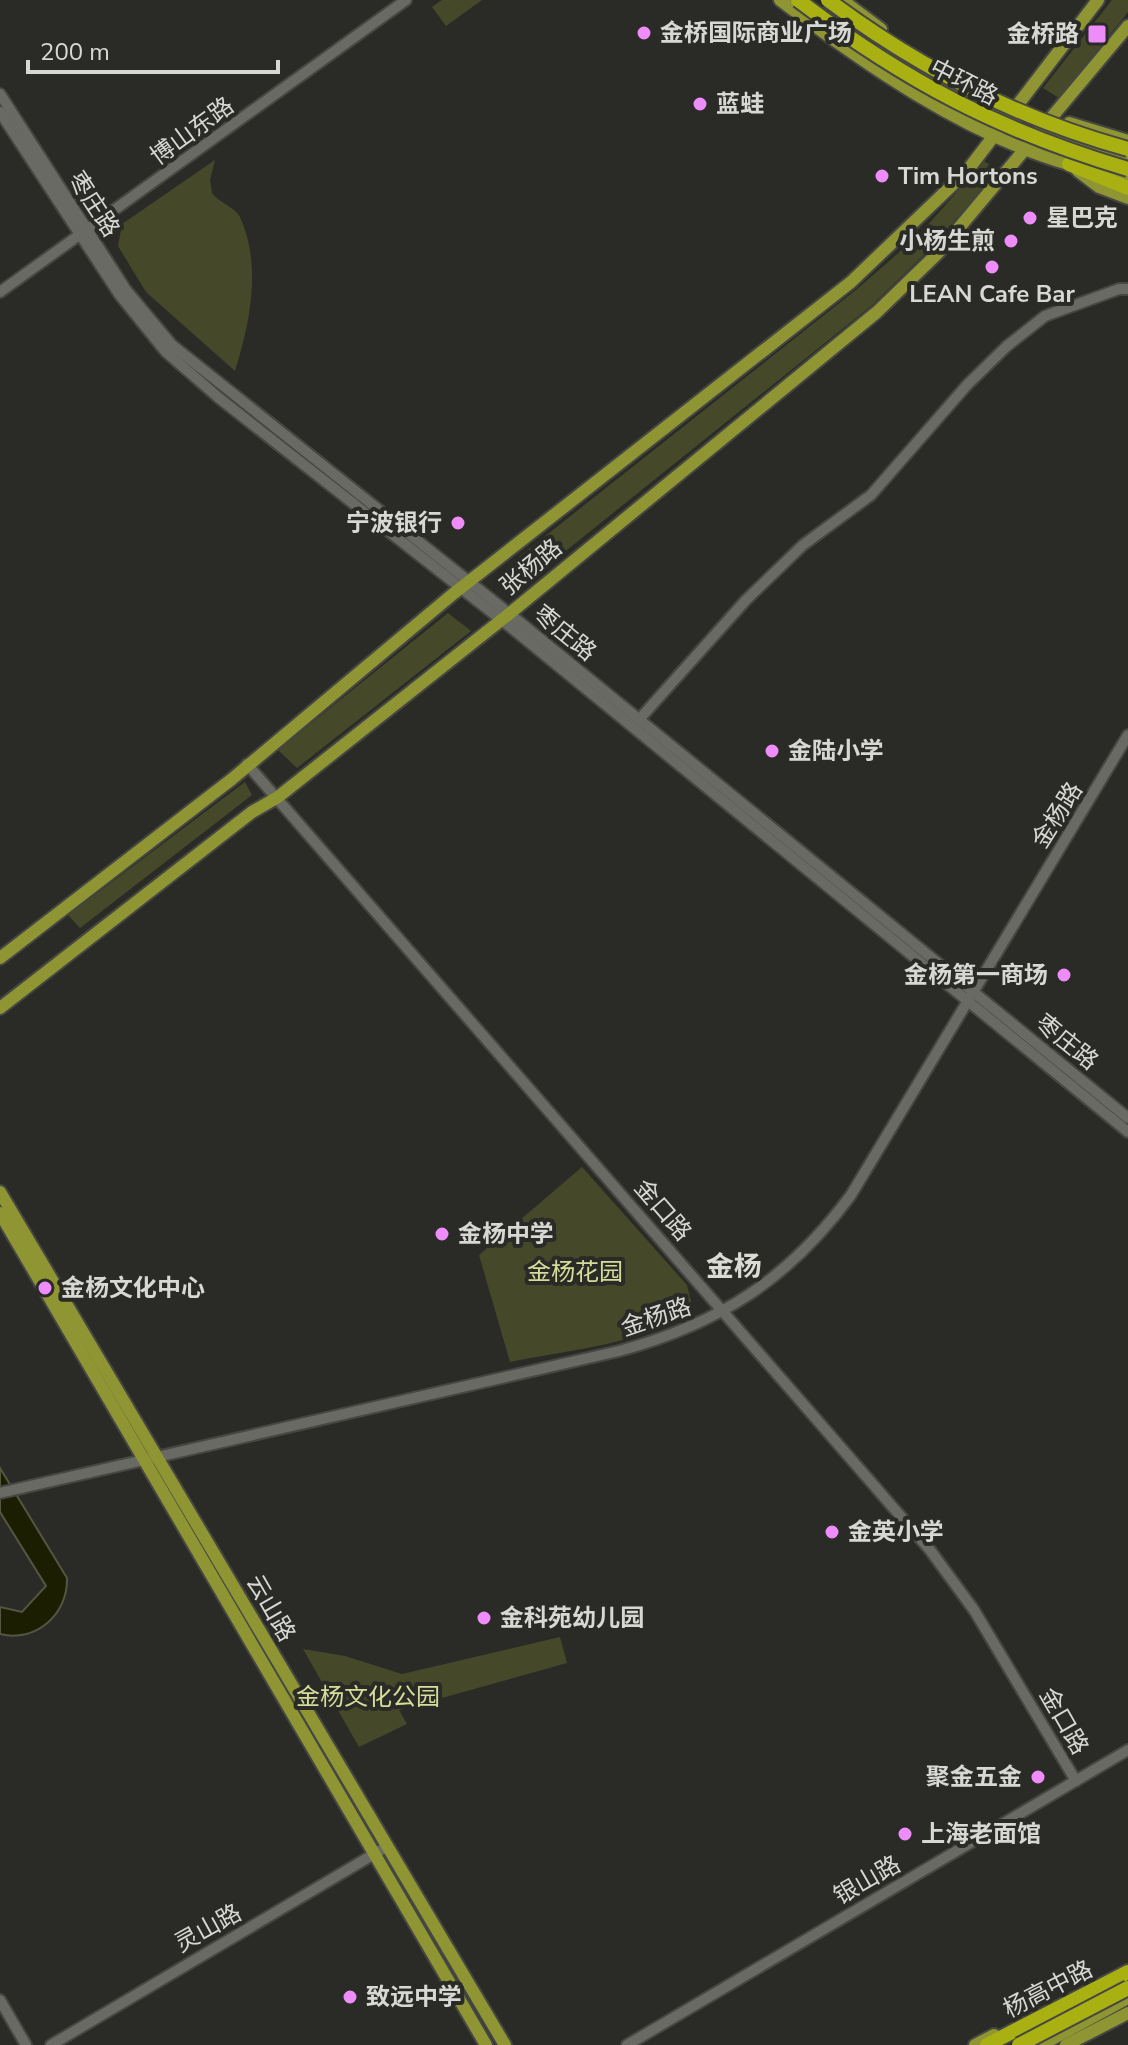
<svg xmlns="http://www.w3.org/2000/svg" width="1128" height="2045" font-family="'Nunito Sans','Noto Sans SC',sans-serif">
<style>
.green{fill:#45492a}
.water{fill:#1c1e02;stroke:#545641;stroke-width:2}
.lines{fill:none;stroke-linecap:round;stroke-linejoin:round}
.minor-casing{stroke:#464742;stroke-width:14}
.major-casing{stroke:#464742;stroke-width:16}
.highway-casing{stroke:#464742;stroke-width:18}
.minor{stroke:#696a64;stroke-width:10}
.major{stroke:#8f9532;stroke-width:12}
.highway{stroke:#a8b111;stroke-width:14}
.highway-bridge-casing{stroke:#464742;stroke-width:18;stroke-linecap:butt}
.highway-bridge{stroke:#a8b111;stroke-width:14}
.poi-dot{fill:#ee8cf9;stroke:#2a2b26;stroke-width:3}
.labels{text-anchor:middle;stroke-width:8;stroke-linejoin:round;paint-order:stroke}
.poi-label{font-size:24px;font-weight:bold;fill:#d7d8d4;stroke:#2a2b26;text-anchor:start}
.street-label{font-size:24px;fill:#d7d8d4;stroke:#2a2b26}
.park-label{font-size:24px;fill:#d5dd99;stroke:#2a2b26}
.quarter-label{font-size:28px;font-weight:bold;fill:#dadbd4;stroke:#2a2b26}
</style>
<rect width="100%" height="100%" fill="#2a2b26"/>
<g class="green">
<path d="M442,0H482L446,26L432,7Z"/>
<path d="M1112,0H1128V12L1059,98L1043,88Z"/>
<path d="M215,160L210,180L212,193C219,203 235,207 240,217C262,265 250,323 235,371L146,292L118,246L122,224Z"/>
<path d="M984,161L998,170L930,249L871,306L532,578L515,560L857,289L919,235Z"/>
<path d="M448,613L471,631L297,768L278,750Z"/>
<path d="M245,782L252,795L80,928L68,915Z"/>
<path d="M582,1167L687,1285L692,1306C645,1346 570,1349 510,1362L479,1255Z"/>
<path d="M560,1637L567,1663L399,1710L407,1724L359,1747L303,1649L345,1656L402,1674Z"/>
</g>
<path class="water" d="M0,1468L67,1578C68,1615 35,1643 0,1634V1607L22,1612L46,1586L0,1512Z"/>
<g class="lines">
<defs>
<g id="minor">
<path d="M0,94L126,290L172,345L516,619L1128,1118"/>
<path d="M0,112L119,294L166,352L219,398L508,625L1128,1132"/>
<path d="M0,292L406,0"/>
<path d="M644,714L746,600L803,545L871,495L967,385L1007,346L1045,316L1119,289H1128"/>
<path d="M247,764L930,1550L974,1610L1076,1781"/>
<path d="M0,1493L619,1351C719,1324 789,1279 851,1195L1128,735"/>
<path d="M0,2000L26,2045"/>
<path d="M51,2045L386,1847"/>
<path d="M627,2045L1128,1750"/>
</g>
<g id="major">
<path d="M780,0C864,64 965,134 1068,164C1087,169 1108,171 1128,175"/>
<path d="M842,0L881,29"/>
<path d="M878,51L1001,115L1015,119"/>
<path d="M1069,123L1128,141"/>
<path d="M1036,133L1128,160"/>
<path d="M1078,171L1099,187L1128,198"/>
<path d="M0,958L232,779L453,594L851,282L967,171L1098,0"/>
<path d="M0,1008L252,812L278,797L509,614L877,312L938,253L1128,26"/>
<path d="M0,1192L505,2045"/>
<path d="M0,1213L486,2045"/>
<path d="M975,2045L994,2035"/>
<path d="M1041,2045L1128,1998"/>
<path d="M1066,2045L1128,2013"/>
</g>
<g id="highway">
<path d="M1069,164L1128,188"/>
<path d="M987,2045L1128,1972"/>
</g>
</defs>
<use href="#minor" class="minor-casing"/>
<use href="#major" class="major-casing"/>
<use href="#highway" class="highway-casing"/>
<use href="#minor" class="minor"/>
<use href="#major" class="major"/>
<use href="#highway" class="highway"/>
<defs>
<g id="highway-bridge">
<path d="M798,0C905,81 999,131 1128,169"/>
<path d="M828,0C919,68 1018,119 1128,149"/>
<path d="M1019,2045L1128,1988"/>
</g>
</defs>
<use href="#highway-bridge" class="highway-bridge-casing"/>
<use href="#highway-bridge" class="highway-bridge"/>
</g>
<g class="poi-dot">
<circle cx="644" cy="33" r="8"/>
<rect x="1087" y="24" width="20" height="20" rx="4"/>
<circle cx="700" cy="104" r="8"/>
<circle cx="882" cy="176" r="8"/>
<circle cx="1030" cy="218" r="8"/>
<circle cx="1011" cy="241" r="8"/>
<circle cx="992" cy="267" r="8"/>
<circle cx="458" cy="523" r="8"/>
<circle cx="772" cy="751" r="8"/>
<circle cx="1064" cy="975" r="8"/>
<circle cx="442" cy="1234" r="8"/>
<circle cx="45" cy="1288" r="8"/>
<circle cx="832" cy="1532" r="8"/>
<circle cx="484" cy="1618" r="8"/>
<circle cx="1038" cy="1777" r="8"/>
<circle cx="905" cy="1834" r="8"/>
<circle cx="350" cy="1997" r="8"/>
</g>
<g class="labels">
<g class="poi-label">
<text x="660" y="41">金桥国际商业广场</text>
<text x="1079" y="42" text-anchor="end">金桥路</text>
<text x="716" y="112">蓝蛙</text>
<text x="898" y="184">Tim Hortons</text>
<text x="1046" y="226">星巴克</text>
<text x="995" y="249" text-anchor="end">小杨生煎</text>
<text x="992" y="302" text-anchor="middle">LEAN Cafe Bar</text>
<text x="442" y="531" text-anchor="end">宁波银行</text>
<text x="788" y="759">金陆小学</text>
<text x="1048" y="983" text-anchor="end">金杨第一商场</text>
<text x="458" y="1242">金杨中学</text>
<text x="61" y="1296">金杨文化中心</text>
<text x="848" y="1540">金英小学</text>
<text x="500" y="1626">金科苑幼儿园</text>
<text x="1022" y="1785" text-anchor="end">聚金五金</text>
<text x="921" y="1842">上海老面馆</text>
<text x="366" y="2005">致远中学</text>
</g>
<g class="street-label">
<text transform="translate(964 82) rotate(27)" y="8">中环路</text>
<text transform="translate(192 131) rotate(-36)" y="8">博山东路</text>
<text transform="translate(94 204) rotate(57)" y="8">枣庄路</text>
<text transform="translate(531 567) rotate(-40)" y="8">张杨路</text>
<text transform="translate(565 633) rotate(39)" y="8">枣庄路</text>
<text transform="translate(1057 815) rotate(-58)" y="8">金杨路</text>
<text transform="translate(1067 1042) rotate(39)" y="8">枣庄路</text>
<text transform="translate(663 1210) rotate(49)" y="8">金口路</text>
<text transform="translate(656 1317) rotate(-19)" y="8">金杨路</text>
<text transform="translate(271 1608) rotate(60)" y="8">云山路</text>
<text transform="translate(1064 1721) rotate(60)" y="8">金口路</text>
<text transform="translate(867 1880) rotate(-30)" y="8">银山路</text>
<text transform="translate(208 1928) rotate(-29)" y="8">灵山路</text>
<text transform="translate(1048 1989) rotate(-27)" y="8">杨高中路</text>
</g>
<g class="park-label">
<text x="575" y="1280">金杨花园</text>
<text x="368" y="1705">金杨文化公园</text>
</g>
<g class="quarter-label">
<text x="734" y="1276">金杨</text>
</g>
</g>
<path d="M28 60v12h250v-12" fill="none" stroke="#d7d8d4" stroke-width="4"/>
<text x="40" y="60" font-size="24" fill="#d7d8d4" stroke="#2a2b26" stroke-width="6" paint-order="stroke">200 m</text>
</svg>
